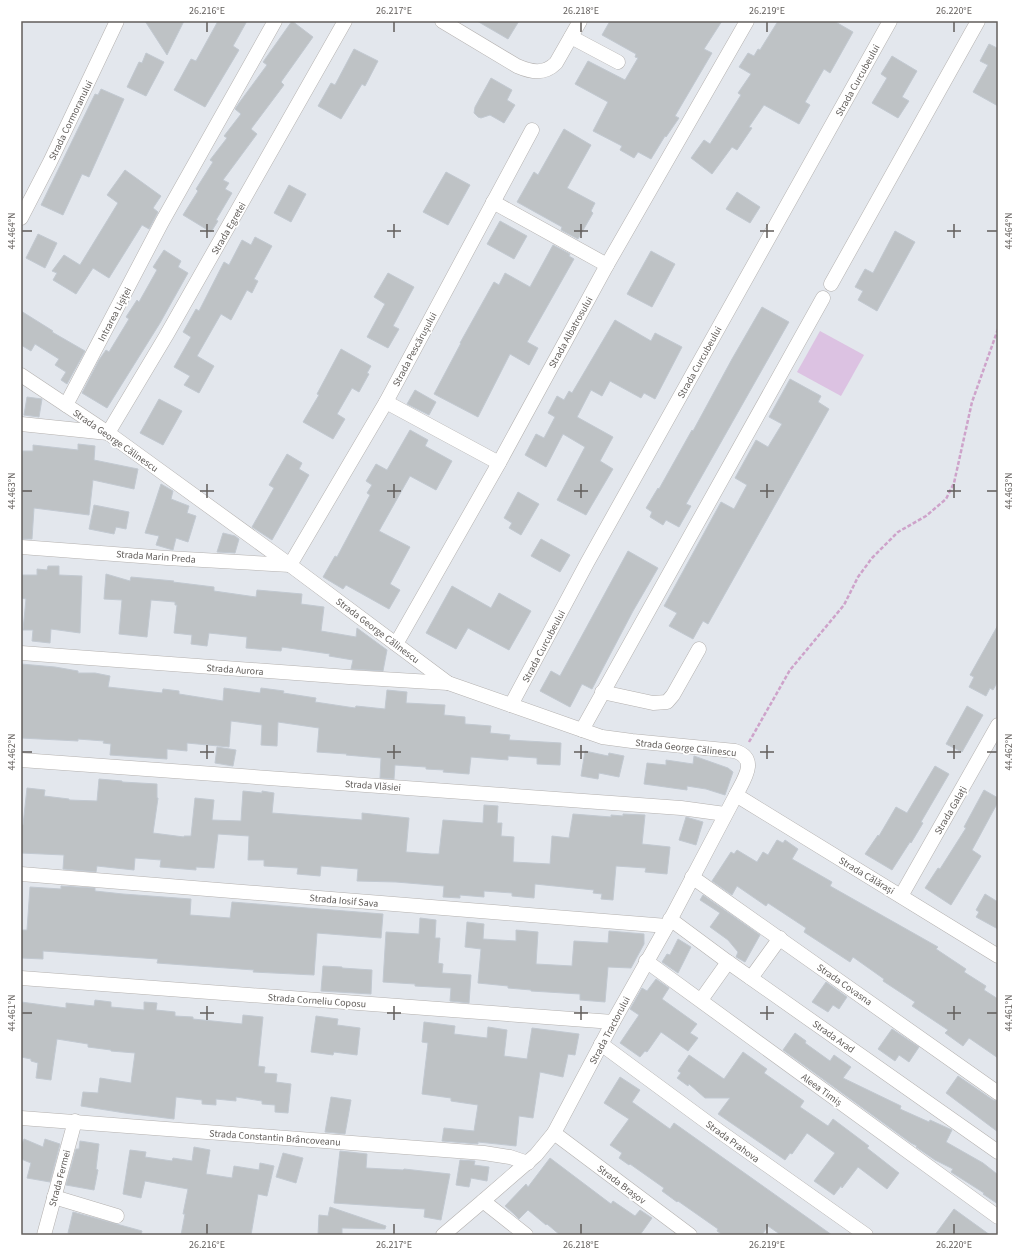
<svg xmlns="http://www.w3.org/2000/svg" width="1019" height="1256" font-family="'Source Sans 3',sans-serif">
<style>
.green{fill:#dcc2e2}
.building{fill:#bec2c5;stroke:#c2c9d1}
.lines{fill:none;stroke-linecap:round;stroke-linejoin:round}
.minor-casing{stroke:#b4b1af;stroke-width:15}
.path{stroke:#cea3ca;stroke-width:2.5;stroke-dasharray:4 2;stroke-linecap:butt}
.minor{stroke:#fff;stroke-width:14}
.ticks{fill:none;stroke:#625e5b;stroke-width:1.5}
.labels{text-anchor:middle;stroke-width:3.5;stroke-linejoin:round;paint-order:stroke}
.street-label{font-size:10px;fill:#625e5b;stroke:#fff}
.neatline{fill:none;stroke:#625e5b;stroke-width:1.5}
.ticks-label{font-size:10px;text-anchor:middle;fill:#625e5b}
</style>
<rect width="100%" height="100%" fill="#e3e7ed"/>
<path class="green" d="M820,331L864,355L841,396L797,372Z"/>
<g class="building">
<path d="M145,21H184L167,55Z"/>
<path d="M218,21H247L233,46L239,50L205,107L174,90L191,59L196,61Z"/>
<path d="M292,21L313,37L281,82L284,85L251,129L257,134L223,180L229,183L225,189L232,193L216,220L218,221L211,232L183,215L198,191L196,189L213,162L210,160L227,138L224,136L241,114L235,109L239,103L267,65L263,62Z"/>
<path d="M477,21H519L508,39Z"/>
<path d="M610,21H722L704,49L712,53L675,116L679,118L666,137L665,136L651,159L638,152L634,158L620,150L622,146L593,131L608,102L575,84L588,61L625,80L638,58L635,57L636,54L602,35Z"/>
<path d="M778,21H834L853,32L830,73L824,69L805,102L810,105L799,124L764,105L749,127L752,128L737,150L732,147L712,174L691,158L704,140L710,144L741,95L738,93L751,74L739,67L748,53L754,56L758,49L760,50Z"/>
<path d="M989,44L997,48L998,46V106L973,92L988,65L980,61Z"/>
<path d="M354,49L378,61L365,86L362,84L341,119L318,106L331,83L335,85Z"/>
<path d="M146,53L164,62L146,96L127,87L139,62L142,63Z"/>
<path d="M892,56L917,71L902,97L909,101L898,118L872,103L887,78L881,74Z"/>
<path d="M491,78L512,90L507,100L515,105L504,123L490,115L481,118L478,117L474,113L475,107Z"/>
<path d="M101,89L124,99L89,177L82,174L63,215L41,205L95,94L98,95Z"/>
<path d="M564,129L591,145L567,188L595,203L591,211L593,213L578,239L561,230L562,227L517,202L534,172L538,175Z"/>
<path d="M125,170L161,196L153,208L158,212L149,229L142,225L109,278L93,268L76,294L53,280L57,273L52,271L64,255L80,265L118,203L107,195Z"/>
<path d="M446,172L470,185L448,225L423,212Z"/>
<path d="M289,185L306,194L291,222L274,213Z"/>
<path d="M737,192L760,207L750,223L726,209Z"/>
<path d="M500,221L527,236L514,259L487,244Z"/>
<path d="M895,231L915,242L877,311L858,300L863,291L855,287L865,269L873,273Z"/>
<path d="M38,234L57,243L45,268L26,258Z"/>
<path d="M255,237L272,246L254,279L258,281L252,293L247,290L231,320L221,314L197,356L214,366L199,393L184,385L190,376L174,367L191,337L183,332L196,309L199,311L224,262L229,265L242,240L251,245Z"/>
<path d="M553,245L570,254L569,256L574,259L527,342L538,348L529,365L510,354L478,417L434,394L461,343H460L494,282L499,285L505,273L530,287Z"/>
<path d="M164,250L181,261L178,267L188,273L160,323L107,408L82,393L99,360L106,350L109,352L129,319L126,317L137,300L139,302L157,270L153,267Z"/>
<path d="M651,251L675,264L652,307L627,294Z"/>
<path d="M388,273L414,287L393,326L399,329L388,348L367,337L385,304L374,297Z"/>
<path d="M762,307L789,322L686,504L691,506L679,527L666,520L663,525L650,517L652,512L646,508L658,488L659,489L692,430L693,431L732,359Z"/>
<path d="M21,311L53,331L52,332L85,351L67,384L61,380L66,372L55,365L59,359L35,344L31,351L21,345Z"/>
<path d="M615,320L651,341L655,333L682,347L655,399L644,393L641,398L610,381L602,396L591,390L577,417L613,437L600,461L613,469L586,515L557,500L585,447L563,434L546,467L525,455L536,434L544,438L555,417L548,413L557,396L564,400L569,391L572,393Z"/>
<path d="M341,349L371,366L367,373L369,374L359,392L352,388L337,414L345,419L333,439L303,422L319,395L317,394Z"/>
<path d="M790,379L821,396L818,402L829,409L708,624L703,621L693,639L669,626L677,613L664,606L721,502L734,509L747,485L735,478L756,440L768,447L782,424L769,417Z"/>
<path d="M415,390L436,402L429,415L407,404Z"/>
<path d="M27,397L42,399L39,417L24,415Z"/>
<path d="M159,399L182,411L163,445L140,433Z"/>
<path d="M410,430L428,440L425,446L452,461L436,490L410,476L379,531L410,547L390,584L400,590L389,609L346,585L343,589L323,577L335,556L337,557L370,495L367,493L372,485L366,481L376,464L387,470Z"/>
<path d="M78,444L95,446L94,460L138,469L134,489L93,480L89,515L34,508L32,539H21V485L23,451H33V445L78,450Z"/>
<path d="M287,454L302,463L299,469L309,475L272,540L252,527L274,488L269,485Z"/>
<path d="M161,484L173,491L171,499L189,506L187,513L196,516L188,542L176,538L173,550L156,545L159,536L145,533Z"/>
<path d="M518,492L539,504L521,535L509,528L512,523L504,518Z"/>
<path d="M94,505L129,512L126,529L116,527L114,534L89,529Z"/>
<path d="M223,533L235,536L239,539L235,553L217,552Z"/>
<path d="M541,539L570,555L560,572L531,556Z"/>
<path d="M628,551L658,568L633,611L592,689L582,684L570,707L540,691L551,671L560,676Z"/>
<path d="M48,566H59V575L82,576L80,633L51,629L50,643L32,641L33,630H23L26,599L21,598V575H37V569L47,570Z"/>
<path d="M106,574L130,581L131,577L174,581L173,582L214,587V591L256,597L257,590L302,594L301,604L324,607L321,631L356,637L357,628L387,650L383,671L351,669L353,660L329,656L330,654L282,647L281,651L246,648L247,637L209,633L207,646L191,644L192,635L174,633L177,605H175V602L151,600L147,637L119,634L122,600L104,599Z"/>
<path d="M452,586L491,608L499,593L531,611L509,650L468,628L456,649L426,633Z"/>
<path d="M998,625V681L993,690L990,688L986,696L969,687L974,677L970,675Z"/>
<path d="M21,664L55,667L78,671V673H95L110,676L108,687L162,693L163,689L179,691V694L223,701L224,688L260,693L261,688L284,691L283,693L316,698L315,702L355,708L356,706L385,709L387,690L407,692L406,703L445,705L444,715L465,717V724L491,726L490,733L510,735L509,740L561,743L560,765L537,764V758L508,756V760L471,757L469,774L443,772L444,770L426,769V767L395,765L394,779L380,778L381,758L346,755L347,754L317,752L319,728L278,722L277,746L261,745L262,725L231,721L229,747L187,743V751L167,749V759L110,755L111,744L103,743L104,741L78,739V741L21,738Z"/>
<path d="M967,706L983,715L962,752L946,744Z"/>
<path d="M217,747L236,750L233,766L215,763Z"/>
<path d="M585,751L608,756L609,753L624,756L619,777L599,773L598,779L581,776Z"/>
<path d="M694,756L728,768L733,772L725,795L706,789L687,786V790L644,784L647,763L666,765V760L693,764Z"/>
<path d="M935,766L949,774L921,822L923,823L911,843L910,842L892,870L865,854L878,835L879,836L896,807L907,813Z"/>
<path d="M99,779L122,781V782L157,784V798H158L153,833L184,837V836H191L195,798L214,800L212,820L241,821L243,791L262,793V791L274,793L272,813L362,820V813L409,818L406,852L431,854H439L443,820L483,823L484,805L498,806L497,823H502L501,836L514,837L513,862L550,864L552,836L569,838L573,814L611,817V815L623,816V814L645,815L642,844L670,847L667,874L645,872L646,868L616,866L613,900L601,899L602,894L593,893L594,890L535,884L534,898L512,896V893L484,891V897L460,895V898L443,897L444,886L396,882L357,881L358,869L321,866L320,876L297,874L298,868L264,866V860H248L249,836L218,834L214,868L196,867V870L160,867L161,860L135,858L134,870L97,866L96,872L63,869L64,855L21,853V825H23L27,788L45,790L44,796L69,799V800L97,801Z"/>
<path d="M984,790L998,798V802L972,850L981,856L951,905L925,888L938,868L940,869L966,828L964,827Z"/>
<path d="M686,817L703,822L696,845L679,840Z"/>
<path d="M777,840L783,843L785,840L798,849L792,859L832,882L830,886L938,947L936,949L966,969L964,972L986,986L984,990L998,999V1058L969,1038L963,1046L945,1033L948,1030L912,1006L915,1002L883,981L884,979L853,957L850,962L804,932L806,928L768,903L766,906L737,886L732,895L712,881L731,852L734,854L737,850L757,862L763,852L768,855Z"/>
<path d="M61,886L95,888V891L123,894L191,899L190,915L230,918L232,902L383,914L381,938L317,933L314,975L253,972L254,970L157,963L158,959L43,951V959L21,958V930H27L30,887L61,889Z"/>
<path d="M985,894L998,902V929L976,917L979,912L976,910Z"/>
<path d="M703,895L760,935L745,962L736,957L738,952L728,940L710,927L720,913L700,900Z"/>
<path d="M420,918L436,920L435,938H440L438,963L443,964L442,973L471,975L469,1003L450,1001L451,988L415,986V984L383,982L386,932L419,934Z"/>
<path d="M467,922L484,924L483,939L516,941V930L538,932L536,964L572,966L574,941L608,943L609,931L644,934V944L631,968L608,967L605,1002L580,1000V994L531,991V990L508,988V986L478,983L481,949L465,947Z"/>
<path d="M678,939L691,947L678,973L662,962L667,954L670,955Z"/>
<path d="M323,966L342,967V968L372,970L371,994L321,991Z"/>
<path d="M656,979L669,988L662,999L697,1024L690,1033L698,1038L688,1051L661,1032L647,1052L645,1051L640,1057L620,1043L639,1015L630,1009L642,988L647,991Z"/>
<path d="M826,982L847,997L839,1009L833,1005L828,1012L812,1002Z"/>
<path d="M95,1000L111,1002V1007L144,1010V1002L157,1003L156,1010L175,1012V1016L193,1017V1019L242,1024L243,1015L263,1017L258,1066L265,1067L264,1073L277,1074L276,1082L291,1084L288,1113L275,1112V1105L262,1104V1101L236,1097V1101L216,1099V1105L202,1104V1100L176,1097L174,1119L125,1113L81,1106L83,1092L98,1093L100,1078L131,1083L135,1053L111,1051V1050L88,1047V1044L57,1039L51,1080L36,1078L38,1063L31,1061V1059L21,1057V1002L66,1008V1003L94,1006Z"/>
<path d="M316,1016L338,1019L337,1025L360,1028L357,1055L334,1052L333,1055L311,1052Z"/>
<path d="M424,1022L455,1026L454,1034L487,1038L488,1027L507,1030L504,1056L527,1059L532,1028L579,1034L575,1055L568,1054L563,1077L540,1072L533,1118L519,1116L516,1146L478,1142V1144L442,1141L444,1128L474,1131L478,1105L451,1101V1098L422,1094L428,1043L422,1042Z"/>
<path d="M892,1029L919,1047L909,1062L899,1055L895,1061L878,1049Z"/>
<path d="M795,1033L806,1041L805,1043L830,1061L834,1055L851,1067L843,1078L901,1106L900,1109L929,1122L930,1120L952,1130L946,1142L983,1163L997,1174L998,1173V1204L983,1194L984,1193L951,1172L953,1169L935,1160L916,1147L917,1146L911,1143L783,1050Z"/>
<path d="M743,1052L767,1069L764,1073L804,1101L800,1107L828,1126L833,1119L869,1146L867,1148L899,1173L887,1189L858,1167L842,1188L841,1186L834,1195L814,1181L835,1153L807,1133L792,1154L790,1153L785,1160L718,1114L730,1098H705L689,1084L688,1086L677,1078L681,1073L678,1071L689,1055L724,1079Z"/>
<path d="M958,1076L993,1100L998,1101V1132L946,1093Z"/>
<path d="M620,1077L640,1090L632,1102L670,1129L674,1123L832,1235H781L768,1226L762,1235H723L717,1231L718,1229L678,1201L677,1202L662,1191L664,1188L630,1164L629,1165L619,1158L622,1153L610,1145L629,1119L604,1103Z"/>
<path d="M331,1097L351,1100L345,1134L325,1132Z"/>
<path d="M24,1139L43,1147L45,1139L60,1144L50,1182L27,1178L31,1163L21,1159V1146Z"/>
<path d="M80,1141L99,1144L96,1169L98,1170L94,1190L66,1185L76,1149H79Z"/>
<path d="M194,1147L210,1150L206,1174L232,1178L234,1166L259,1170L260,1163L274,1166L267,1196L258,1194L251,1235H181L185,1214H183L188,1189L145,1181L141,1198L123,1194L130,1150L146,1152L145,1157L172,1161L173,1158L192,1161Z"/>
<path d="M340,1151L367,1154L366,1168L403,1170L404,1169L450,1174L441,1220L424,1217L425,1209L334,1203Z"/>
<path d="M283,1153L303,1158L296,1183L276,1177Z"/>
<path d="M550,1158L611,1204L613,1201L635,1216L640,1210L652,1218L640,1235H560L547,1224L546,1225L528,1210L519,1219L514,1214L505,1206L526,1184L528,1187Z"/>
<path d="M460,1160L475,1161L474,1165L489,1167L487,1181L471,1178L469,1187L456,1185Z"/>
<path d="M330,1207L386,1226L385,1229L342,1228V1235H318L319,1215L328,1216Z"/>
<path d="M954,1209L990,1235H935Z"/>
<path d="M73,1212L142,1231L141,1235H69L70,1233H68Z"/>
</g>
<g class="lines">
<defs>
<g id="minor">
<path d="M442,21L517,66C531,72 544,75 556,63L580,21"/>
<path d="M571,37L618,62"/>
<path d="M493,202L607,265"/>
<path d="M21,218L50,162L117,21"/>
<path d="M831,284L978,21"/>
<path d="M21,375L108,433L290,565L448,683L602,737L632,741L735,751C759,759 744,779 736,795L667,926L613,1022L554,1133L536,1155L483,1201L443,1235"/>
<path d="M386,402L499,463"/>
<path d="M66,405L162,222L275,21"/>
<path d="M21,424L108,433L166,336L345,21"/>
<path d="M21,547L167,558L290,565L386,402L532,130"/>
<path d="M396,644L499,463L607,265L747,21"/>
<path d="M21,653L349,677L448,683"/>
<path d="M602,692L653,703L667,702L673,695L699,649"/>
<path d="M511,705L587,563L890,21"/>
<path d="M582,730L823,298"/>
<path d="M21,760L681,808L725,814"/>
<path d="M736,795L998,956"/>
<path d="M21,874L667,926"/>
<path d="M692,877L998,1093"/>
<path d="M901,896L998,725"/>
<path d="M670,919L728,962L998,1152"/>
<path d="M646,961L998,1217"/>
<path d="M21,978L613,1022"/>
<path d="M751,978L780,938"/>
<path d="M701,1000L728,962"/>
<path d="M601,1044L719,1131L866,1235"/>
<path d="M21,1118L484,1153L510,1157L528,1163"/>
<path d="M554,1133L690,1235"/>
<path d="M54,1197L117,1216"/>
<path d="M483,1201L526,1235"/>
<path d="M44,1235L75,1121"/>
</g>
</defs>
<use href="#minor" class="minor-casing"/>
<path class="path" d="M749,742L790,670L844,605L858,577L872,558L898,532L926,516L946,499L954,483L972,402L998,329"/>
<use href="#minor" class="minor"/>
</g>
<path class="ticks" d="M207,22V32M394,22V32M581,22V32M767,22V32M954,22V32M207,224V238M394,224V238M581,224V238M767,224V238M954,224V238M22,231H32M200,231H214M387,231H401M574,231H588M760,231H774M947,231H961M987,231H997M207,484V498M394,484V498M581,484V498M767,484V498M954,484V498M22,491H32M200,491H214M387,491H401M574,491H588M760,491H774M947,491H961M987,491H997M207,745V759M394,745V759M581,745V759M767,745V759M954,745V759M22,752H32M200,752H214M387,752H401M574,752H588M760,752H774M947,752H961M987,752H997M207,1006V1020M394,1006V1020M581,1006V1020M767,1006V1020M954,1006V1020M22,1013H32M200,1013H214M387,1013H401M574,1013H588M760,1013H774M947,1013H961M987,1013H997M207,1224V1234M394,1224V1234M581,1224V1234M767,1224V1234M954,1224V1234"/>
<g class="labels">
<g class="street-label">
<text transform="translate(857 80) rotate(-61)" y="4">Strada Curcubeului</text>
<text transform="translate(70 120) rotate(-64)" y="4">Strada Cormoranului</text>
<text transform="translate(228 228) rotate(-60)" y="4">Strada Egretei</text>
<text transform="translate(114 314) rotate(-62)" y="4">Intrarea Lișiței</text>
<text transform="translate(570 332) rotate(-61)" y="4">Strada Albatrosului</text>
<text transform="translate(414 349) rotate(-62)" y="4">Strada Pescărușului</text>
<text transform="translate(699 362) rotate(-61)" y="4">Strada Curcubeului</text>
<text transform="translate(116 440) rotate(35)" y="4">Strada George Călinescu</text>
<text transform="translate(156 556) rotate(4)" y="4">Strada Marin Preda</text>
<text transform="translate(378 630) rotate(37)" y="4">Strada George Călinescu</text>
<text transform="translate(543 646) rotate(-62)" y="4">Strada Curcubeului</text>
<text transform="translate(235 669) rotate(4)" y="4">Strada Aurora</text>
<text transform="translate(686 747) rotate(6)" y="4">Strada George Călinescu</text>
<text transform="translate(373 785) rotate(4)" y="4">Strada Vlăsiei</text>
<text transform="translate(950 810) rotate(-60)" y="4">Strada Galați</text>
<text transform="translate(867 875) rotate(31)" y="4">Strada Călărași</text>
<text transform="translate(344 900) rotate(5)" y="4">Strada Iosif Sava</text>
<text transform="translate(845 984) rotate(35)" y="4">Strada Covasna</text>
<text transform="translate(317 1000) rotate(4)" y="4">Strada Corneliu Coposu</text>
<text transform="translate(609 1030) rotate(-62)" y="4">Strada Tractorului</text>
<text transform="translate(834 1036) rotate(35)" y="4">Strada Arad</text>
<text transform="translate(822 1089) rotate(36)" y="4">Aleea Timiș</text>
<text transform="translate(275 1137) rotate(4)" y="4">Strada Constantin Brâncoveanu</text>
<text transform="translate(733 1141) rotate(36)" y="4">Strada Prahova</text>
<text transform="translate(59 1178) rotate(-75)" y="4">Strada Fermei</text>
<text transform="translate(622 1184) rotate(37)" y="4">Strada Brașov</text>
</g>
</g>
<rect width="1019" height="1256" fill="none" stroke="#ffffff" stroke-width="44"/>
<rect x="22" y="22" width="975" height="1212" class="neatline"/>
<g class="ticks-label">
<text x="207" y="14">26.216°E</text>
<text x="394" y="14">26.217°E</text>
<text x="581" y="14">26.218°E</text>
<text x="767" y="14">26.219°E</text>
<text x="954" y="14">26.220°E</text>
<text transform="translate(11 231) rotate(-90)" y="4">44.464°N</text>
<text transform="translate(1008 231) rotate(-90)" y="4">44.464°N</text>
<text transform="translate(11 491) rotate(-90)" y="4">44.463°N</text>
<text transform="translate(1008 491) rotate(-90)" y="4">44.463°N</text>
<text transform="translate(11 752) rotate(-90)" y="4">44.462°N</text>
<text transform="translate(1008 752) rotate(-90)" y="4">44.462°N</text>
<text transform="translate(11 1013) rotate(-90)" y="4">44.461°N</text>
<text transform="translate(1008 1013) rotate(-90)" y="4">44.461°N</text>
<text x="207" y="1248">26.216°E</text>
<text x="394" y="1248">26.217°E</text>
<text x="581" y="1248">26.218°E</text>
<text x="767" y="1248">26.219°E</text>
<text x="954" y="1248">26.220°E</text>
</g>
</svg>
